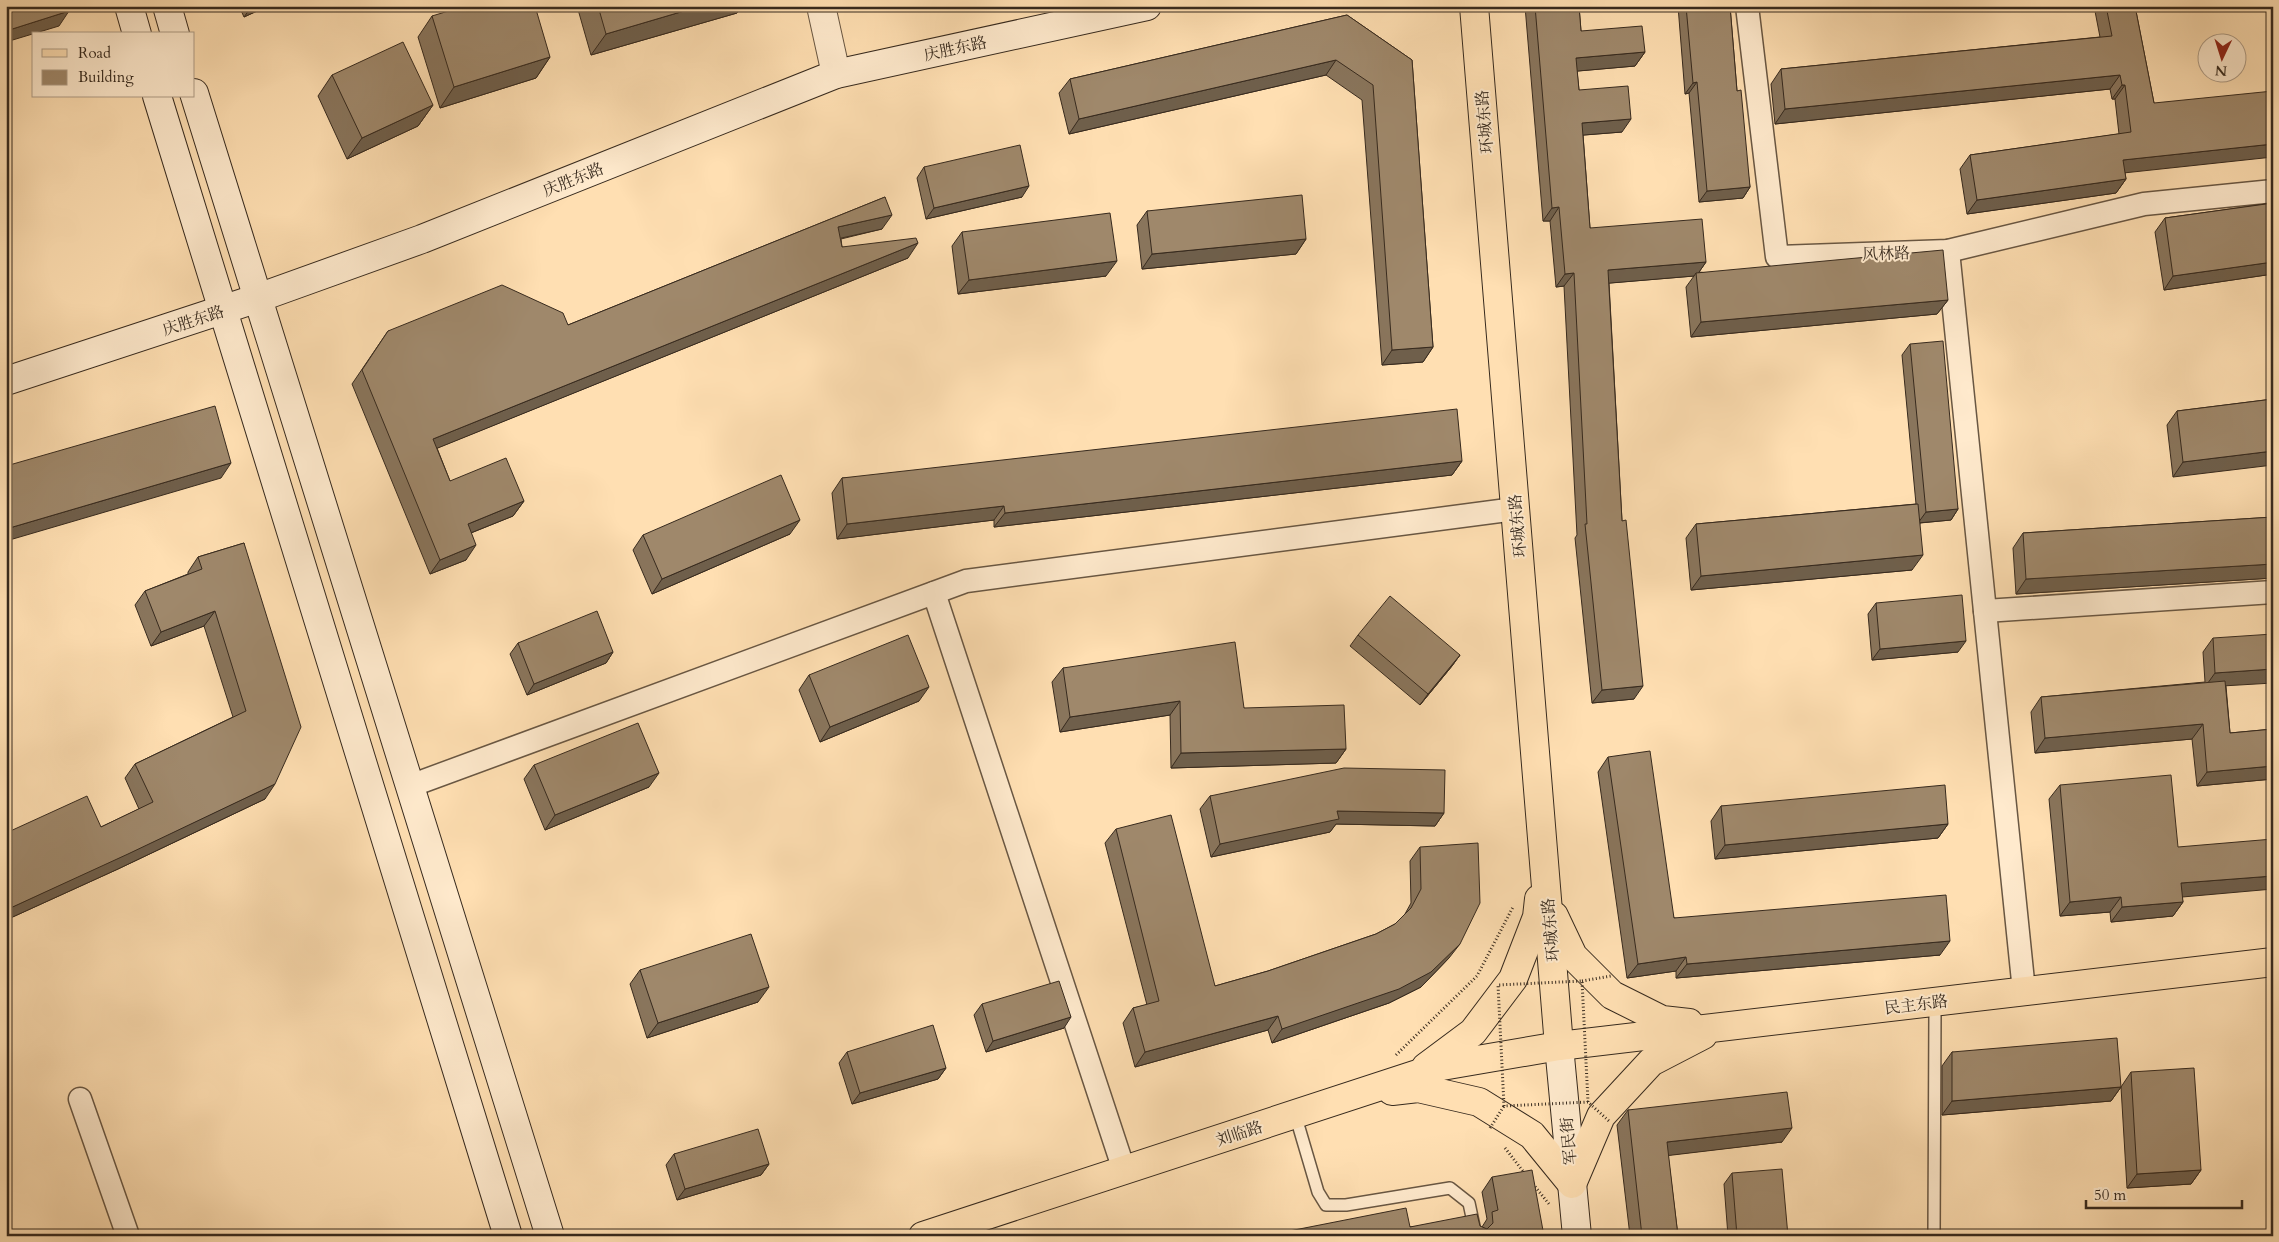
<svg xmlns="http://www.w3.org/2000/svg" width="2279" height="1242" font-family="Cardo,'Noto Serif SC',serif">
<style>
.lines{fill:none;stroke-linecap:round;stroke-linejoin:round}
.service-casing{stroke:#695743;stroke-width:14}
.minor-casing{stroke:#695743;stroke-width:25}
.tertiary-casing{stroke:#695743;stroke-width:30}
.secondary-casing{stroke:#372a1e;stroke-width:30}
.primary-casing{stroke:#372a1e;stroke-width:30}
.path{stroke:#372a1e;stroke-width:3;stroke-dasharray:1 2.5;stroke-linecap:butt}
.service{stroke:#ffeacd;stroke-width:11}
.minor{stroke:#ffeacd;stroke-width:22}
.tertiary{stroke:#ffeacd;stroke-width:28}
.secondary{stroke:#ffeacd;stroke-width:28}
.primary{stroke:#ffdfb2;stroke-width:28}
.path-bridge{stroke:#372a1e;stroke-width:3;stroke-dasharray:1 2.5;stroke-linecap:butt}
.wall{fill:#89755c;stroke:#372a1e}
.shaded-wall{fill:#6f5f4b;stroke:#372a1e}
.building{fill:#9f886b;stroke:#372a1e}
.labels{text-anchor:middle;stroke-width:4;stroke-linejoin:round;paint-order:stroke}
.street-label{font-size:16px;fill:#372a1e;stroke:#ffeacd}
</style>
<rect width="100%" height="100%" fill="#ffdfb2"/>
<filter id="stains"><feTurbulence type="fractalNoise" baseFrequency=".004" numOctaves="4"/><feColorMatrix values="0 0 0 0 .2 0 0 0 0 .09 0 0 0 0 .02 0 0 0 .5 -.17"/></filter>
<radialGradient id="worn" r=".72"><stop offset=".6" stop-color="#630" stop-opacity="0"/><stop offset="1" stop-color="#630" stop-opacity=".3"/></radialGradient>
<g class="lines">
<defs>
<g id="service">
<path d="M1295,1114L1318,1192L1326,1205H1346L1450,1188L1469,1203L1476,1236"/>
<path d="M1934,1236L1935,1010"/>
</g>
<g id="minor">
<path d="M1747,6L1777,257L1948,251L2144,204L2273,191"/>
<path d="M1948,251L2024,991"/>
<path d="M934,593L1124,1170"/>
<path d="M1985,611L2273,592"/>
<path d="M410,786L966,581L1515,509"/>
<path d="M80,1099L128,1236"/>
</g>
<path id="tertiary" d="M821,6L836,74"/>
<g id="secondary">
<path d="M129,6L137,34"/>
<path d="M167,6L175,34"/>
<path d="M194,93L550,1236"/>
<path d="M157,96L508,1236"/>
<path d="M6,381L258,298L422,239L836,74L1147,6"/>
<path d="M1559,1046L1577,1236"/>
</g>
<g id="primary">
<path d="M1474,6L1559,1046"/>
<path d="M1554,916L1573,956L1612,995L1662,1020L1689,1023"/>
<path d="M1426,1067L1473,1032L1513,979L1537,917L1539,899"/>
<path d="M1392,1091L1418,1088L1479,1102L1532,1135L1572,1184L1601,1116L1651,1062L1703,1035"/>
<path d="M923,1236L1442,1066L1559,1046L2273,962"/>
</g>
</defs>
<use href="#service" class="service-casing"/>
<use href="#minor" class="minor-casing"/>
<use href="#tertiary" class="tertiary-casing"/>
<use href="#secondary" class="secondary-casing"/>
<use href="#primary" class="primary-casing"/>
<g class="path">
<path d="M1396,1055L1477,976L1513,907"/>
<path d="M1505,1148L1526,1175"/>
<path d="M1533,1184L1549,1204"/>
</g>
<use href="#service" class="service"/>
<use href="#minor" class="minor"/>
<use href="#tertiary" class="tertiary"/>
<use href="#secondary" class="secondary"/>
<use href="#primary" class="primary"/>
<g class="path-bridge">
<path d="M1582,981L1611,976"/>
<path d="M1588,1102L1582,981L1498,985L1504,1106L1588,1102L1609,1121"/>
<path d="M1490,1128L1504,1106"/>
</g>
</g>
<g class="wall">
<path d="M239,6H268L244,17Z"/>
<path d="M577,6H742L737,13L591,55Z"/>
<path d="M1525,6H1579L1581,31L1645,52L1635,66L1577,71L1579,90L1622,132L1583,135L1590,228L1706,262L1699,272L1948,300L1937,314L1691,337L1686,287L1694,276L1609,283L1622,521L1634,699L1592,703L1575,538L1577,535L1564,286L1556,287L1550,221H1543Z"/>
<path d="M1678,6H1730L1737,91L1750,187L1743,198L1699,202L1689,93L1685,94Z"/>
<path d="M2094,6H2135L2154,103L2125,173L2126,179L2116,193L1967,214L1960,169L1970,155L2119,134L2115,99H2112L2110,89L1775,124L1771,84L1781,69L2100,37Z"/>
<path d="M1347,15L1412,60L1433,347L1423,362L1382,365L1362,100L1326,75L1069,134L1059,93L1070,79Z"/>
<path d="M432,16L550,57L536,78L440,108L418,37Z"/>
<path d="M332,75L433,105L418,126L347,159L318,96Z"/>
<path d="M924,167L1022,197L926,219L917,178Z"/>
<path d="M885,197L882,229L841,239L842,247L908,258L437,448L450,481L524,501L513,516L471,533L466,560L430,574L352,384L388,331L568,325Z"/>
<path d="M2273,203V274L2164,290L2155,232L2165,218Z"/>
<path d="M1147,211L1306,239L1296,254L1142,269L1137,225Z"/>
<path d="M962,232L1106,276L958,294L952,246Z"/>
<path d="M1910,344L1958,509L1951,520L1920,523L1912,570L1691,590L1686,538L1696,524L1916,504L1902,355Z"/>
<path d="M2273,399L2173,477L2167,425L2177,411Z"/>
<path d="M1462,461L1452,475L994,527V520L837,539L832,493L842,478Z"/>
<path d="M2273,517V578L2016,594L2013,548L2023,533Z"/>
<path d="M790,534L652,594L633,550L643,535Z"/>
<path d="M244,543L265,799L118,869L6,920V833L101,827L139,809L125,778L135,764L233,717L204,626L151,646L135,605L145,591L188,574V572L198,557Z"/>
<path d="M1876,603L1958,652L1872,660L1868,614Z"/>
<path d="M1358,635L1460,655L1452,666L1420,705L1350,646Z"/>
<path d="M2213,638L2226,686L2230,733L2273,729V779L2197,786L2192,739L2035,753L2031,712L2041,697L2205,682L2203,652Z"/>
<path d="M518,643L613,652L606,663L527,695L510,654Z"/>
<path d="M1063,668L1244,708L1346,749L1336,763L1171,768L1170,715L1060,732L1052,682Z"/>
<path d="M809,675L919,701L820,742L799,690Z"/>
<path d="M1608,757L1674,918L1940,955L1676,978V971L1627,978L1598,772Z"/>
<path d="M534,765L649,787L545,830L524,779Z"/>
<path d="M2060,785L2182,897L2183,902L2173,916L2111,922L2110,912L2060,916L2049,799Z"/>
<path d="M1210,796L1444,813L1435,826L1336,824L1330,832L1211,857L1200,809Z"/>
<path d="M1721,806L1948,824L1938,838L1715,859L1711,821Z"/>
<path d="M1116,829L1215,986L1268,971L1376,934L1395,924L1405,914L1411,903L1410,861L1420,847L1449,958L1421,987L1389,1003L1272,1043L1268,1030L1135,1067L1123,1023L1133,1008L1147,1005L1105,843Z"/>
<path d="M640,970L758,1002L647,1038L630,984Z"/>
<path d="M982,1004L1064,1028L986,1052L974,1015Z"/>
<path d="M847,1052L946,1068L938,1079L852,1104L839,1063Z"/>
<path d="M1952,1052L2121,1087L2131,1072L2201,1170L2191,1184L2127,1188L2121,1087L2111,1101L1942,1115V1066Z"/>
<path d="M1628,1110L1782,1142L1668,1155L1678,1236H1630L1617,1125Z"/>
<path d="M674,1154L769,1164L761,1175L677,1200L666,1165Z"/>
<path d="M1732,1173L1788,1236H1728L1724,1184Z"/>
<path d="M1492,1177L1544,1236L1410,1227H1482L1487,1219L1482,1192Z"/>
</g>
<g class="shaded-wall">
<path d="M252,6H268L244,17Z"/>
<path d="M701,6H742L737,13L591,55L606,34Z"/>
<path d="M69,11L59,26L6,42V31Z"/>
<path d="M1645,52L1635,66L1567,72L1576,58Z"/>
<path d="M550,57L536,78L440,108L454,87Z"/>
<path d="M1336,60L1326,75L1069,134L1079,119Z"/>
<path d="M2120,75L2110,89L1775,124L1785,109Z"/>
<path d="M1697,82L1689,93L1685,94L1693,83Z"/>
<path d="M2122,85H2125L2115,99H2112Z"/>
<path d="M433,105L418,126L347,159L362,138Z"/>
<path d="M1631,119L1622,132L1572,136L1582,123Z"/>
<path d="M2273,144V157L2114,174L2123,160Z"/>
<path d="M2126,179L2116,193L1967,214L1977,200Z"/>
<path d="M1029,186L1022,197L926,219L934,208Z"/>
<path d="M1750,187L1743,198L1699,202L1707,191Z"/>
<path d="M1559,207L1550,221H1543L1552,208Z"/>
<path d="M892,215L882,229L828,241L838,227Z"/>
<path d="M1306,239L1296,254L1142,269L1152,254Z"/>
<path d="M918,243L908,258L423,454L433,439Z"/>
<path d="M1117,261L1106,276L958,294L969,280Z"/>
<path d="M1706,262L1697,275L1696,273L1694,276L1599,284L1608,270Z"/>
<path d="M2273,262V274L2164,290L2173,276Z"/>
<path d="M1574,273L1564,286L1556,287L1565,274Z"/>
<path d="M1948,300L1937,314L1691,337L1701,322Z"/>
<path d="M1433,347L1423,362L1382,365L1392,350Z"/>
<path d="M2273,451V465L2173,477L2183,462Z"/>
<path d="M1462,461L1452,475L994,527L1005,513Z"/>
<path d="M231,463L221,478L6,541V529Z"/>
<path d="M524,501L513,516L458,538L468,524Z"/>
<path d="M1004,506L994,520L837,539L847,524Z"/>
<path d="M1958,509L1951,520L1918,523L1926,512Z"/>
<path d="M800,520L790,534L652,594L662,579Z"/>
<path d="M476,545L466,560L430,574L440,560Z"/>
<path d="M1923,555L1912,570L1691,590L1701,576Z"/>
<path d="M2273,564V578L2016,594L2026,579Z"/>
<path d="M215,611L204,626L151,646L161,632Z"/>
<path d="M1966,641L1958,652L1872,660L1880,649Z"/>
<path d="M613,652L606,663L527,695L534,684Z"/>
<path d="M1460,655L1452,666L1420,705L1428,694Z"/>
<path d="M2273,669V683L2205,687L2215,673Z"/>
<path d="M1643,686L1634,699L1592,703L1602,690Z"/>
<path d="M929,687L919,701L820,742L830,727Z"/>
<path d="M1180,701L1170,715L1060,732L1070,717Z"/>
<path d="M2203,724L2192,739L2035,753L2045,738Z"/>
<path d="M1346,749L1336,763L1171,768L1181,753Z"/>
<path d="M2273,766V779L2197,786L2207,772Z"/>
<path d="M659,773L649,787L545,830L555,815Z"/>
<path d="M275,784L265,799L118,869L6,920V910Z"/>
<path d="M1337,811L1444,813L1435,826L1336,824L1330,832L1211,857L1220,844Z"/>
<path d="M1948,824L1938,838L1715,859L1725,845Z"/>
<path d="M2273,876V889L2171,898L2181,883Z"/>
<path d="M2121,897L2110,912L2060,916L2070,902Z"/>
<path d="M2183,902L2173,916L2111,922L2122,907Z"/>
<path d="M1950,941L1940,955L1676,978L1687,964Z"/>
<path d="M1460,944L1449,958L1421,987L1389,1003L1272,1043L1282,1029Z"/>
<path d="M1686,957L1676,971L1627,978L1638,964Z"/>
<path d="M769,987L758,1002L647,1038L658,1023Z"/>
<path d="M1278,1016L1268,1030L1135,1067L1145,1052Z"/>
<path d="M1071,1017L1064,1028L986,1052L993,1041Z"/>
<path d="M946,1068L938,1079L852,1104L860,1093Z"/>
<path d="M2121,1087L2111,1101L1942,1115L1952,1101Z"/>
<path d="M1792,1128L1782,1142L1656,1157L1667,1142Z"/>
<path d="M769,1164L761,1175L677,1200L685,1189Z"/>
<path d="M2201,1170L2191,1184L2127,1188L2137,1174Z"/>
</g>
<g class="building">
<path d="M6,6H68L69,11L6,31Z"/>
<path d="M465,6H535L550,57L454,87L432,16Z"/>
<path d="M598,6H701L606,34Z"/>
<path d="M1535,6H1579L1581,31L1642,26L1645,52L1576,58L1579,90L1628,86L1631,119L1582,123L1590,228L1702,219L1706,262L1608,270L1622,521L1626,520L1643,686L1602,690L1585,524H1587L1574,273L1565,274L1559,207L1552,208Z"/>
<path d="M1686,6H1730L1737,91L1741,90L1750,187L1707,191L1697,82L1693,83Z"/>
<path d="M2106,6H2135L2154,103L2273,91V144L2123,160L2126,179L1977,200L1970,155L2131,132L2125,85H2122L2120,75L1785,109L1781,69L2112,36Z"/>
<path d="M1347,15L1412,60L1433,347L1392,350L1373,85L1336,60L1079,119L1070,79Z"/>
<path d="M403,42L433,105L362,138L332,75Z"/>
<path d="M1020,145L1029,186L934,208L924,167Z"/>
<path d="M1302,195L1306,239L1152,254L1147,211Z"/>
<path d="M885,197L892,215L838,227L842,247L916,238L918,243L433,439L450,481L506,458L524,501L468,524L476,545L440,560L362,370L388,331L502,285L563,313L568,325Z"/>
<path d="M2273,203V262L2173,276L2165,218Z"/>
<path d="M1110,213L1117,261L969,280L962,232Z"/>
<path d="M1943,250L1948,300L1701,322L1696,273Z"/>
<path d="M1943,341L1958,509L1926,512L1910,344Z"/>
<path d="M2273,399V451L2183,462L2177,411Z"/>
<path d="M215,406L231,463L6,529V466Z"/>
<path d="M1457,409L1462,461L1005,513L1004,506L847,524L842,478Z"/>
<path d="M781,475L800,520L662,579L643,535Z"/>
<path d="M1918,504L1923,555L1701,576L1696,524Z"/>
<path d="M2273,517V564L2026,579L2023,533Z"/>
<path d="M244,543L301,727L275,784L128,854L6,910V833L87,796L101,827L153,802L135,764L246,711L215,611L161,632L145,591L202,569L198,557Z"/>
<path d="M1962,595L1966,641L1880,649L1876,603Z"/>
<path d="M1390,596L1460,655L1428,694L1358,635Z"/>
<path d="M597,611L613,652L534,684L518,643Z"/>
<path d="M2273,634V669L2215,673L2213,638Z"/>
<path d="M908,635L929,687L830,727L809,675Z"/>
<path d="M1235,642L1244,708L1344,705L1346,749L1181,753L1180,701L1070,717L1063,668Z"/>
<path d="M2225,681L2230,733L2273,729V766L2207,772L2203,724L2045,738L2041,697Z"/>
<path d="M638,723L659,773L555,815L534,765Z"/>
<path d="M1650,751L1674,918L1946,895L1950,941L1687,964L1686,957L1638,964L1608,757Z"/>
<path d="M1344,768L1445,770L1444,813L1337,811L1339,819L1220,844L1210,796Z"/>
<path d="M2171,775L2178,847L2273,839V876L2181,883L2183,902L2122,907L2121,897L2070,902L2060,785Z"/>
<path d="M1945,785L1948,824L1725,845L1721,806Z"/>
<path d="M1171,815L1215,986L1268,971L1376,934L1395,924L1411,908L1421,889L1420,847L1478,843L1480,903L1460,944L1431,972L1399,989L1282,1029L1278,1016L1145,1052L1133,1008L1159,1001L1116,829Z"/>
<path d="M751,934L769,987L658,1023L640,970Z"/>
<path d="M1059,981L1071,1017L993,1041L982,1004Z"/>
<path d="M933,1025L946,1068L860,1093L847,1052Z"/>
<path d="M2117,1038L2121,1087L1952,1101V1052Z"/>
<path d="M2194,1068L2201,1170L2137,1174L2131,1072Z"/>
<path d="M1787,1092L1792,1128L1667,1142L1678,1236H1642L1628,1110Z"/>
<path d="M758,1129L769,1164L685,1189L674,1154Z"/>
<path d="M1782,1169L1788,1236H1737L1732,1173Z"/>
<path d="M1532,1170L1544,1236H1264L1406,1208L1410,1227L1477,1214L1480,1226L1487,1229L1493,1223L1492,1212L1498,1210L1492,1177Z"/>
</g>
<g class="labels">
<g class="street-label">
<text transform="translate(955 48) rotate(-12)" y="6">庆胜东路</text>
<text transform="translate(1484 122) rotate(-95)" y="6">环城东路</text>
<text transform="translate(573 179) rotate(-22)" y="6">庆胜东路</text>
<text transform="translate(1886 253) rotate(-2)" y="6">风林路</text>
<text transform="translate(193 320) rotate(-18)" y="6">庆胜东路</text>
<text transform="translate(1517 526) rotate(-95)" y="6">环城东路</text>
<text transform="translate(1550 930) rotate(-95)" y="6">环城东路</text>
<text transform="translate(1916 1004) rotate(-7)" y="6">民主东路</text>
<text transform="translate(1239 1133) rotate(-18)" y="6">刘临路</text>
<text transform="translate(1568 1141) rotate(-95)" y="6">军民街</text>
</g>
</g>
<rect width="2279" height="1242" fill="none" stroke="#ffdfb2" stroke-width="25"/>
<rect x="8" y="8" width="2264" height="1227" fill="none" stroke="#372a1e" stroke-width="2.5"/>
<rect x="12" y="12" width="2254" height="1217" fill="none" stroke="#372a1e"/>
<rect x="32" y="32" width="162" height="65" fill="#ffeacd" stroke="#af9d87"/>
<rect x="42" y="49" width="25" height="8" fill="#ffdfb2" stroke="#af9d87"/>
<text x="78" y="58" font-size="15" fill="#372a1e">Road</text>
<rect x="42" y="70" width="25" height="15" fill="#9f886b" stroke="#af9d87"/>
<text x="78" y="82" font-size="15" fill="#372a1e">Building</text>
<g transform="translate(2222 58) rotate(184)"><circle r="24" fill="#ffeacd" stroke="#af9d87"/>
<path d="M0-4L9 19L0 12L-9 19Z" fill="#8f2418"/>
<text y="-8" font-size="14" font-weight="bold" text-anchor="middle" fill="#372a1e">N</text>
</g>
<path d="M2086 1200v8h156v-8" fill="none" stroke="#372a1e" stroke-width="2.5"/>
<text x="2094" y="1200" font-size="15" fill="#372a1e" stroke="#ffeacd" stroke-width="4" paint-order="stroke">50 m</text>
<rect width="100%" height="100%" filter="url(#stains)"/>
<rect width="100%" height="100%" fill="url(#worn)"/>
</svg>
